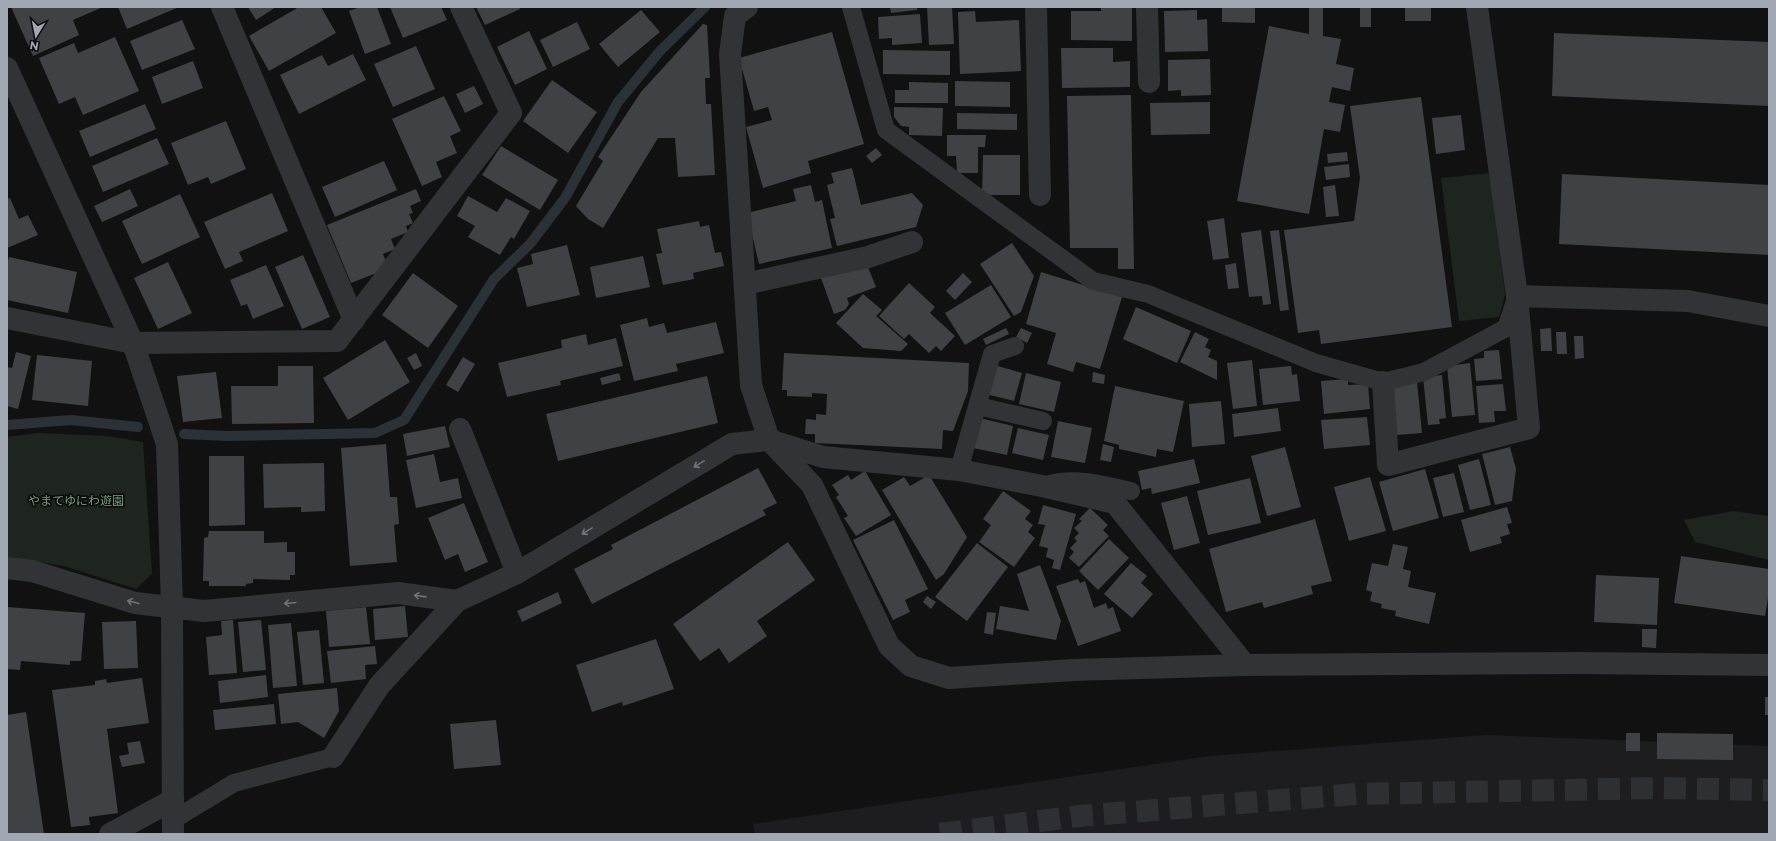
<svg xmlns="http://www.w3.org/2000/svg" width="1776" height="841" font-family="Montserrat,'Noto Sans JP',sans-serif">
<style>
.built{fill:#1d1d1f}
.green{fill:#1d251e}
.lines{fill:none;stroke-linecap:round;stroke-linejoin:round}
.stream{stroke:#2a3238;stroke-width:10}
.building{fill:#404145}
.motorway-tunnel{stroke:#2e2f32;stroke-width:22;stroke-dasharray:22 11;stroke-linecap:butt}
.service{stroke:#323337;stroke-width:18}
.minor{stroke:#323337;stroke-width:22}
.oneway{stroke:#70737b}
.labels{text-anchor:middle;stroke-width:3.5;stroke-linejoin:round;paint-order:stroke}
.park-label{font-size:12px;fill:#799e7b;stroke:#0c0c0d}
</style>
<rect width="100%" height="100%" fill="#111112"/>
<path class="built" d="M1486,735L1769,746V834H755L753,824L1209,756Z"/>
<g class="green">
<path d="M1490,173L1505,295L1499,317L1459,321L1441,178Z"/>
<path d="M37,433L108,436L143,442L152,574L136,589L64,566L7,557V437Z"/>
<path d="M1733,511L1769,516V560L1695,542L1684,520Z"/>
</g>
<g class="lines">
<g class="stream">
<path d="M7,425L71,420L138,427"/>
<path d="M184,434L227,436L375,433L404,420L494,279L530,244L565,198L618,102L660,51L705,7"/>
</g>
</g>
<g class="building">
<path d="M11,7H103L73,20L79,35L33,56Z"/>
<path d="M118,7H179L127,29Z"/>
<path d="M248,7H276L256,20Z"/>
<path d="M299,7H321L336,33L269,71L249,36Z"/>
<path d="M360,7H377L391,44L365,54L349,11Z"/>
<path d="M390,7H441L447,20L403,38Z"/>
<path d="M476,7H519L520,9L485,25Z"/>
<path d="M890,7H917V10L891,13Z"/>
<path d="M927,7H952L954,44L929,45Z"/>
<path d="M1101,7H1132V41L1071,40V11H1101Z"/>
<path d="M1222,7H1255V23L1222,22Z"/>
<path d="M1309,7H1323V36L1341,39L1336,64L1354,68L1350,91L1332,87L1329,102L1345,105L1340,132L1324,129L1309,214L1237,201L1269,26L1309,34Z"/>
<rect x="1360" y="7" width="11" height="20"/>
<rect x="1405" y="7" width="26" height="14"/>
<path d="M641,10L660,32L618,67L599,44Z"/>
<path d="M1197,10V20L1207,19L1208,51L1165,52L1164,11Z"/>
<path d="M975,11L976,22L1019,20L1021,71L960,74L958,12Z"/>
<path d="M920,14L922,43L892,45V38L879,39L878,17Z"/>
<path d="M182,20L195,49L142,70L130,41Z"/>
<path d="M577,22L590,49L553,67L540,40Z"/>
<path d="M703,24L707,25L710,78H705L706,104H711L715,175L678,177L675,138H658L603,228L588,219L576,206L603,161L598,157L641,92Z"/>
<path d="M529,31L547,69L515,85L497,47Z"/>
<path d="M832,32L864,144L808,161L811,173L763,188L746,127L772,120L768,107L754,111L739,58Z"/>
<path d="M1554,33L1769,42V106L1552,96Z"/>
<path d="M115,37L139,91L83,115L75,97L59,104L39,58L74,43L78,53Z"/>
<path d="M416,46L435,89L393,107L374,64Z"/>
<path d="M1061,48H1113V62L1130,61V87L1062,88Z"/>
<path d="M883,50L950,51V75L883,74Z"/>
<path d="M353,54L366,80L299,114L280,75L322,55L328,66Z"/>
<path d="M1210,59L1211,95L1181,96V90L1168,91V60Z"/>
<path d="M193,61L203,88L162,104L152,77Z"/>
<path d="M552,80L597,112L568,153L523,121Z"/>
<path d="M955,81L1010,82V107L955,106Z"/>
<path d="M909,82L948,83V103H895V90H909Z"/>
<path d="M474,86L483,104L465,113L456,94Z"/>
<path d="M1131,95L1134,269H1118V248H1070L1067,96Z"/>
<path d="M444,96L461,131L450,136L457,153L436,162L442,177L422,186L392,119Z"/>
<path d="M1421,97L1452,327L1321,344L1319,330L1298,333L1284,230L1354,221L1360,178L1350,106Z"/>
<path d="M1210,102V134L1151,135L1150,103Z"/>
<path d="M145,104L156,129L90,157L79,131Z"/>
<path d="M894,107L943,108L942,136L909,135V127L901,126L894,117Z"/>
<path d="M957,113L1017,114V130L957,129Z"/>
<path d="M1461,115L1465,150L1436,154L1432,118Z"/>
<path d="M226,121L246,169L211,184L208,177L188,185L171,143Z"/>
<path d="M947,135H986L985,147H978V173H957L956,156H947Z"/>
<path d="M157,138L169,164L103,192L92,166Z"/>
<path d="M501,146L558,180L540,210L482,175Z"/>
<path d="M876,148L882,155L872,163L866,156Z"/>
<path d="M1347,152L1348,161L1328,163L1327,154Z"/>
<path d="M983,155H1020V195H982Z"/>
<path d="M384,161L397,190L335,217L322,187Z"/>
<path d="M1349,164L1350,177L1326,180L1324,167Z"/>
<path d="M852,168L861,205L912,193L923,205L916,227L837,246L830,219L835,218L827,185L834,183L831,173Z"/>
<path d="M1562,174L1769,185V255L1559,244Z"/>
<path d="M811,185L815,202L822,200L832,248L759,264L747,213L796,201L793,189Z"/>
<path d="M1335,185L1339,216L1326,217L1323,187Z"/>
<path d="M130,189L138,206L102,222L94,206Z"/>
<path d="M416,189L421,201L410,206L413,213L409,214L413,223L406,226L408,232L391,239L395,249L383,254L389,268L351,283L327,225Z"/>
<path d="M272,193L288,231L239,252L243,261L225,269L204,222Z"/>
<path d="M180,194L200,237L142,264L122,221Z"/>
<path d="M468,196L497,212L506,198L530,211L514,239L511,237L500,255L468,237L475,226L457,216Z"/>
<path d="M10,198L19,219L28,215L38,235L7,248V199Z"/>
<path d="M1224,218L1229,258L1213,260L1207,221Z"/>
<path d="M699,221L700,227L709,225L715,253L721,252L724,266L693,273L694,279L663,285L656,254L662,253L657,229Z"/>
<path d="M1261,230L1271,304L1263,305L1262,296L1249,297L1241,233Z"/>
<path d="M1279,230L1289,310L1280,311L1270,231Z"/>
<path d="M1012,243L1034,276L1021,312L1014,316L980,264Z"/>
<path d="M567,245L580,295L527,307L517,268L533,264L531,254Z"/>
<path d="M303,255L330,317L302,329L275,267Z"/>
<path d="M643,256L650,287L596,298L590,267Z"/>
<path d="M9,257L77,272L68,313L7,300V266Z"/>
<path d="M168,262L192,313L158,329L134,278Z"/>
<path d="M866,262L876,287L847,298L849,304L845,310L834,314L821,278Z"/>
<path d="M1236,263L1239,288L1228,289L1225,265Z"/>
<path d="M266,265L284,306L253,319L247,304L241,306L230,280Z"/>
<path d="M1041,272L1122,297L1100,369L1076,362L1073,372L1047,364L1056,333L1026,324Z"/>
<path d="M413,273L458,306L428,348L382,315Z"/>
<path d="M963,273L972,282L955,300L946,291Z"/>
<path d="M909,283L935,307L930,313L955,336L941,351L936,346L929,353L909,334L904,339L879,316Z"/>
<path d="M991,285L1011,317L965,345L945,313Z"/>
<path d="M863,294L882,310L876,316L908,344L901,351L863,348L836,323Z"/>
<path d="M1136,307L1191,331L1177,363L1123,339Z"/>
<path d="M647,318L649,327L664,323L667,333L716,322L724,353L676,364L678,371L634,381L620,325Z"/>
<path d="M1006,328L1009,334L986,345L983,339Z"/>
<path d="M1021,328L1032,333L1027,343L1016,337Z"/>
<path d="M1551,328L1552,351H1541L1540,329Z"/>
<path d="M1195,332L1209,339L1205,347L1211,350L1208,357L1217,361V380L1180,362Z"/>
<path d="M1556,332H1566L1567,354H1557Z"/>
<path d="M586,334L588,345L616,338L623,366L560,381L561,385L507,397L498,363L562,348L561,340Z"/>
<path d="M1574,336H1583L1584,358L1575,359Z"/>
<path d="M385,340L410,382L348,420L323,378Z"/>
<path d="M1499,350L1502,379L1476,381L1474,359L1484,358V351Z"/>
<path d="M16,352L31,356L18,409L7,406V367L12,368Z"/>
<path d="M416,353L422,366L414,370L407,358Z"/>
<path d="M784,353L969,363L968,391L953,431L943,430L942,449L815,443V434H805L806,419L816,420V414L826,415L827,394L812,393V397L787,396V390H782Z"/>
<path d="M37,355L92,361L88,406L32,400Z"/>
<path d="M463,357L475,364L458,392L446,385Z"/>
<path d="M1252,360L1257,406L1233,409L1227,363Z"/>
<path d="M1470,363L1475,415L1452,417L1447,366Z"/>
<path d="M994,365L1022,373L1014,401L986,394Z"/>
<path d="M278,366H313L314,423L232,424L231,386H278Z"/>
<path d="M1291,366L1292,375L1297,374L1300,401L1263,405L1259,369Z"/>
<path d="M216,372L222,418L183,422L177,376Z"/>
<path d="M1093,372L1105,375L1104,384L1092,382Z"/>
<path d="M619,373L621,380L602,385L600,378Z"/>
<path d="M1026,373L1061,382L1054,412L1019,404Z"/>
<path d="M1442,375L1446,418L1439,419L1440,424L1428,425L1423,377Z"/>
<path d="M707,376L718,423L558,461L546,414Z"/>
<path d="M1348,379V385L1368,384L1370,409L1324,414L1321,381Z"/>
<path d="M1417,382L1422,433L1397,435L1392,384Z"/>
<path d="M1503,384L1506,411H1494L1495,422L1479,423L1476,386Z"/>
<path d="M1115,386L1184,401L1173,452L1157,449L1156,457L1119,449V445L1104,441Z"/>
<path d="M1221,401L1225,444L1192,447L1189,404Z"/>
<path d="M1278,408L1281,431L1234,437L1232,414Z"/>
<path d="M1367,417L1370,445L1324,449L1321,420Z"/>
<path d="M980,418L1013,426L1007,455L973,448Z"/>
<path d="M1058,421L1092,428L1085,463L1051,457Z"/>
<path d="M445,426L450,447L407,456L403,434Z"/>
<path d="M1018,428L1049,435L1043,460L1012,453Z"/>
<path d="M386,444L390,497H397L399,524L394,525L397,562L350,566L341,448Z"/>
<path d="M1103,444L1114,447L1111,462L1100,460Z"/>
<path d="M1285,447L1301,507L1267,516L1251,456Z"/>
<path d="M1510,447L1516,469L1512,501L1495,505L1482,454Z"/>
<path d="M434,454L440,482L458,478L462,498L416,508L406,460Z"/>
<path d="M209,456H244L245,525L209,526Z"/>
<path d="M1194,459L1200,483L1152,494L1151,488L1142,490L1138,471Z"/>
<path d="M1479,459L1491,505L1470,510L1458,465Z"/>
<path d="M324,463L325,511L301,512V507L264,508L263,464Z"/>
<path d="M758,468L777,503L763,510L766,515L592,604L574,569L613,549L611,545Z"/>
<path d="M1425,469L1439,518L1393,531L1379,482Z"/>
<path d="M865,471L891,515L856,536L844,518L848,516L836,497L839,495L832,485L848,475L851,480Z"/>
<path d="M1454,473L1464,512L1443,517L1433,478Z"/>
<path d="M929,475L967,537L944,574L936,580L882,490L904,477L910,486Z"/>
<path d="M1370,477L1386,531L1349,541L1334,487Z"/>
<path d="M1250,478L1261,523L1208,535L1197,491Z"/>
<path d="M1003,491L1031,511L1025,519L1033,525L1028,532L1035,538L1014,567L979,542L991,525L983,519Z"/>
<path d="M1187,496L1200,543L1174,550L1161,503Z"/>
<path d="M464,503L488,562L465,572L458,554L445,560L428,518Z"/>
<path d="M1043,505L1076,514L1060,570L1052,568L1054,560L1046,557L1048,548L1039,546L1045,525L1038,524Z"/>
<path d="M1507,507L1512,523L1507,524L1510,534L1500,537L1502,543L1470,552L1461,520Z"/>
<path d="M1090,508L1108,525L1103,530L1109,536L1079,567L1069,558L1074,552L1070,548L1077,541L1074,538L1079,533L1074,528L1082,521L1079,519Z"/>
<path d="M1315,519L1332,581L1311,586L1313,594L1264,608L1262,602L1226,612L1209,549Z"/>
<path d="M894,520L928,589L905,600L910,612L893,620L853,540Z"/>
<path d="M209,531H264V543L287,542V552H295V575H290V580L253,579V583L246,584V586H209V581H203L204,538L208,537Z"/>
<path d="M1109,539L1129,558L1098,590L1079,571Z"/>
<path d="M788,542L815,580L757,621L767,636L729,663L719,648L700,661L673,624Z"/>
<path d="M977,543L1008,567L967,621L935,597Z"/>
<path d="M1393,544L1408,547L1403,569L1411,571L1408,587L1436,593L1429,624L1395,616L1396,611L1381,608L1382,604L1370,601L1372,592L1366,590L1372,563L1388,566Z"/>
<path d="M1681,556L1769,569V592L1765,616L1674,603Z"/>
<path d="M1131,563L1147,576L1141,583L1153,594L1132,618L1104,594Z"/>
<path d="M1040,565L1061,621L1056,640L996,629L1000,606L1029,611L1017,574Z"/>
<path d="M1596,575L1659,578L1657,625L1594,622Z"/>
<path d="M1078,579L1080,583L1085,581L1094,608L1106,603L1108,609L1113,607L1121,631L1078,646L1056,586Z"/>
<path d="M558,592L562,603L522,622L517,611Z"/>
<path d="M927,596L936,602L931,609L923,602Z"/>
<path d="M405,606L408,637L375,640L373,609Z"/>
<path d="M7,607L85,613L81,661H70V665L21,661L20,670L7,669Z"/>
<path d="M366,607L370,644L329,647L326,611Z"/>
<path d="M987,612L996,613L993,635L984,633Z"/>
<path d="M233,620L237,673L209,675L206,637L222,635L221,621Z"/>
<path d="M261,620L266,670L243,672L238,622Z"/>
<path d="M136,621L138,668L104,669L102,622Z"/>
<path d="M291,623L297,686L273,688L268,625Z"/>
<path d="M1642,629H1657L1656,648L1642,647Z"/>
<path d="M319,630L324,683L303,685L297,632Z"/>
<path d="M656,639L674,689L623,706L622,702L592,712L576,665Z"/>
<path d="M375,646L377,664L365,665L366,679L331,683L327,651Z"/>
<path d="M266,675L268,697L220,703L218,681Z"/>
<path d="M142,678L149,723L107,729L118,813L89,817L90,825L71,827L52,690L95,685V681L106,679L107,683Z"/>
<path d="M337,688L339,711L324,738L298,722L281,724L278,694Z"/>
<rect x="1765" y="697" width="4" height="18"/>
<path d="M274,704L276,724L215,730L213,710Z"/>
<path d="M26,712L44,834H7V715Z"/>
<path d="M496,720L501,765L454,769L450,724Z"/>
<rect x="1626" y="733" width="14" height="18"/>
<path d="M1657,733L1733,734V760L1657,759Z"/>
<path d="M140,741L145,763L122,767L119,756L129,754L127,743Z"/>
</g>
<g class="lines">
<path class="motorway-tunnel" d="M940,834L1079,816L1356,794L1661,788L1769,790"/>
<g class="service">
<path d="M851,7L886,130L1093,281L1148,294L1316,363L1383,382L1424,372L1506,328L1516,299"/>
<path d="M978,406L1043,421"/>
<path d="M959,470L992,354L1015,346"/>
<path d="M1050,484C1076,477 1105,485 1131,491"/>
<path d="M173,820L234,783L333,757"/>
</g>
<g class="minor">
<path d="M222,7L354,320"/>
<path d="M747,7L735,16L730,54L751,385L769,440L812,485L889,646L911,666L949,678L1073,670L1245,665L1580,663L1769,665"/>
<path d="M1036,7L1040,195"/>
<path d="M1147,7L1149,82"/>
<path d="M7,68L133,343L167,444L172,607L173,834"/>
<path d="M745,284L868,257L912,242"/>
<path d="M1517,296L1688,301L1769,316"/>
<path d="M7,318L133,343L337,341L511,113L461,7"/>
<path d="M1383,382L1388,465L1529,428L1517,296L1477,7"/>
<path d="M460,429L517,573"/>
<path d="M7,568L32,571L135,603L204,611L398,593L457,601L517,573L732,444L769,440L823,457L959,470L1042,486L1115,503L1245,665"/>
<path d="M333,757L379,686L457,601"/>
<path d="M110,834L173,800"/>
</g>
</g>
<defs><path id="oneway-shaft" d="M-6 0H5M1.5-3L5.5 0L1.5 3" fill="none" stroke-width="1.6" stroke-linecap="round" stroke-linejoin="round"/></defs>
<g class="oneway">
<use href="#oneway-shaft" transform="translate(699 464) rotate(149)"/>
<use href="#oneway-shaft" transform="translate(587 531) rotate(149)"/>
<use href="#oneway-shaft" transform="translate(420 596) rotate(-172)"/>
<use href="#oneway-shaft" transform="translate(133 602) rotate(-166)"/>
<use href="#oneway-shaft" transform="translate(290 603) rotate(175)"/>
</g>
<g class="labels">
<g class="park-label">
<text x="76" y="505">やまてゆにわ遊園</text>
</g>
</g>
<rect width="1776" height="841" fill="none" stroke="#a2a8b3" stroke-width="16"/>
<g transform="translate(36 36) rotate(190)" stroke="#0c0c0d" stroke-width="3" paint-order="stroke">
<path d="M0-3L7 15L0 10L-7 15Z" fill="#a2a8b3"/>
<text y="-6" font-size="11" font-weight="bold" text-anchor="middle" fill="#a2a8b3">N</text>
</g>
</svg>
